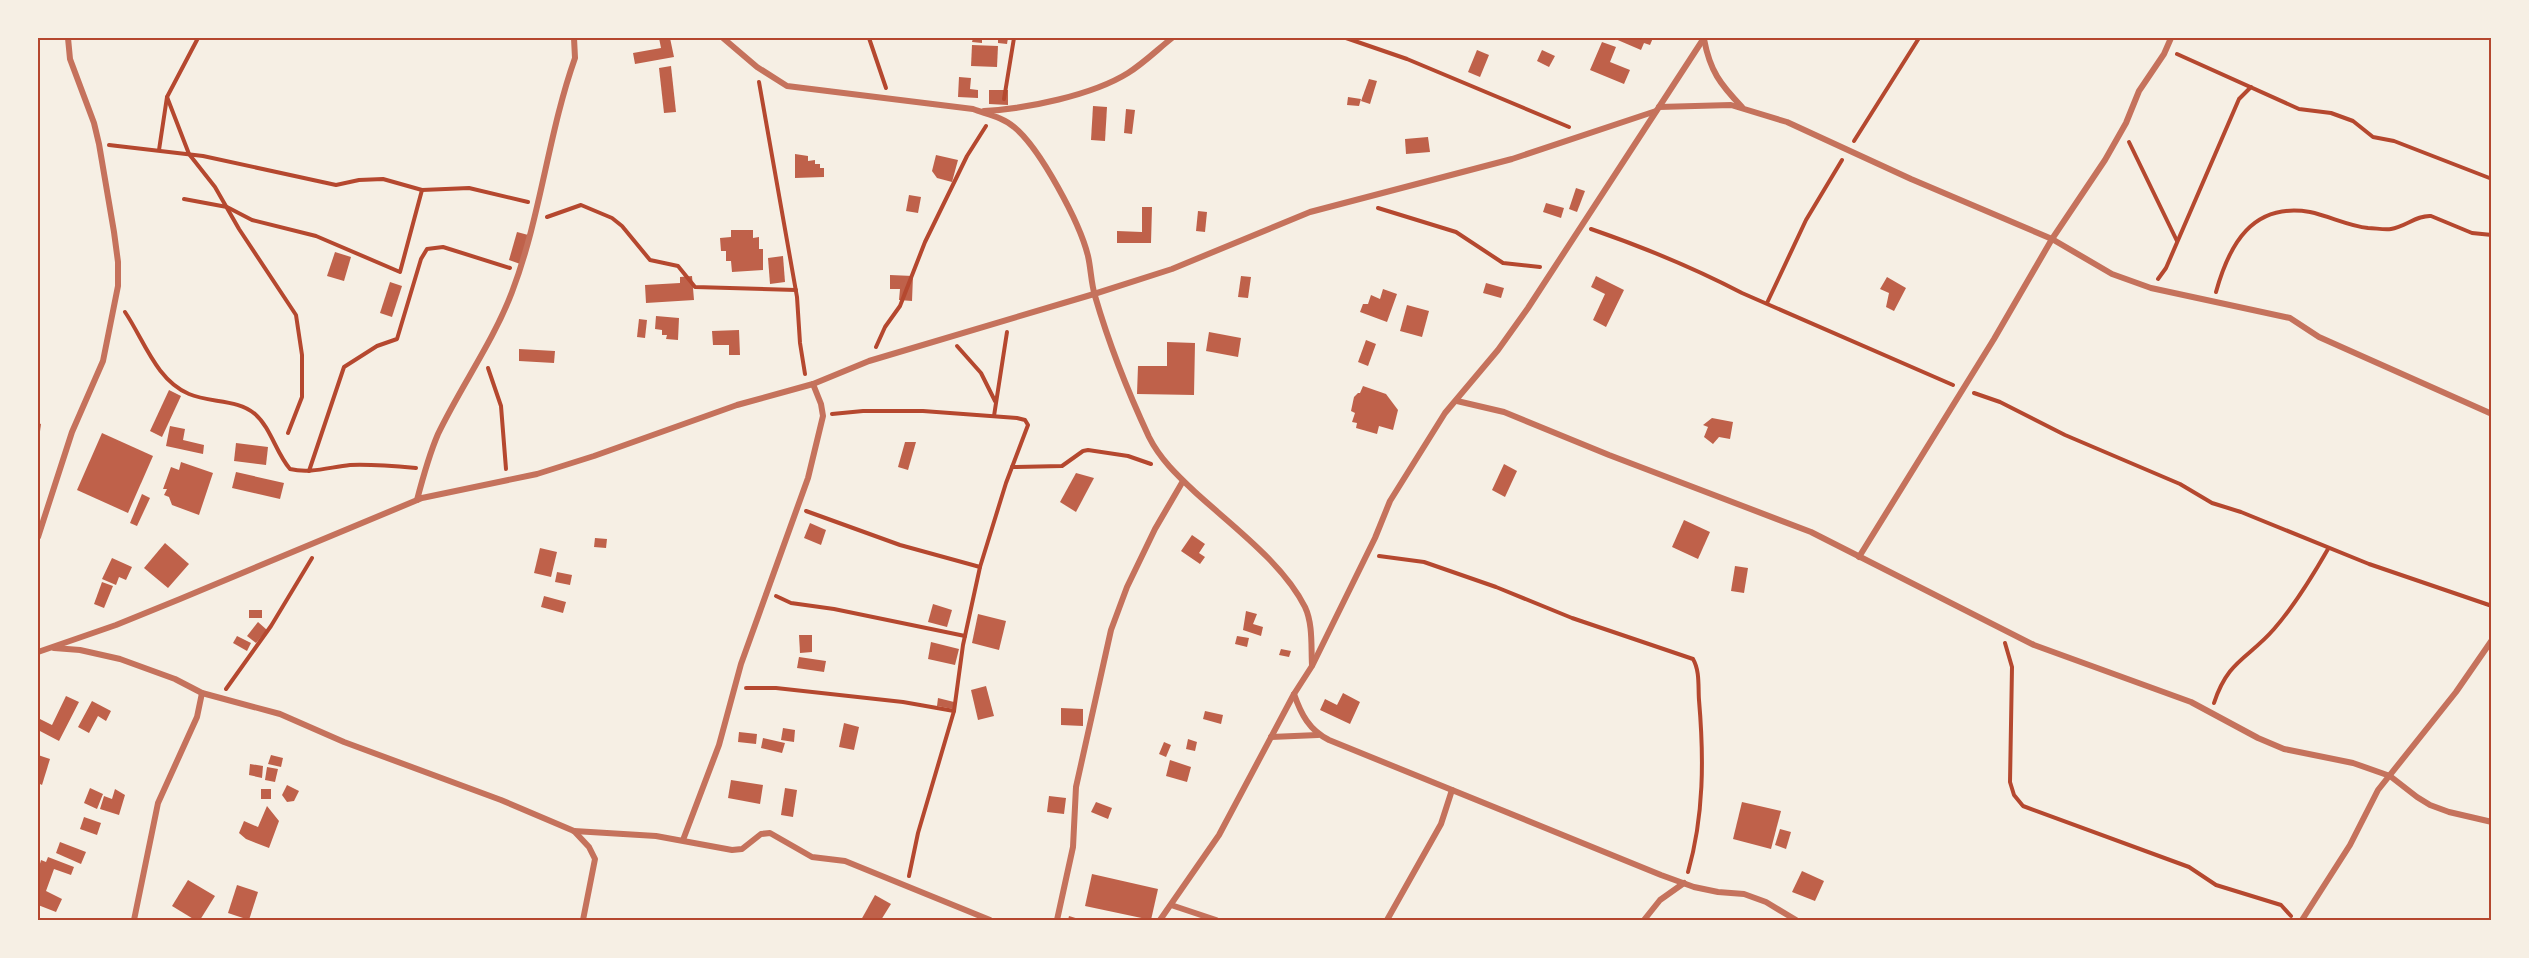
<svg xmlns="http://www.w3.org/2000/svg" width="2529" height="958" font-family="Poppins,sans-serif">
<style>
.building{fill:#bf614a}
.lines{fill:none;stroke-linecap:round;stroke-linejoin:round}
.path{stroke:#b5482f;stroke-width:4}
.minor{stroke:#c5725c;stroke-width:6}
.neatline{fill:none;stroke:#b5482f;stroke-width:2}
</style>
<rect width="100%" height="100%" fill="#f6efe4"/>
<g class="building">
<path d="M659,38H670L674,57L635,64L633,53L661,48Z"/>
<path d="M973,38H982V43L972,42Z"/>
<path d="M998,38H1008L1007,44L998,43Z"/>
<path d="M1613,38H1636L1642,40L1643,38H1653L1650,45L1644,43L1641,50Z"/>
<path d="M1602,42L1616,47L1610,62L1630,70L1624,84L1590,70Z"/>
<path d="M972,45L998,46L997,67L971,66Z"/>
<path d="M1477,50L1489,55L1480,77L1468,72Z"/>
<path d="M1542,50L1555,56L1549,67L1537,61Z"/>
<path d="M671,66L676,112L664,113L659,68Z"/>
<path d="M959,77L971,78L970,89L978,90V98L958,97Z"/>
<path d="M1369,79L1377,81L1370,104L1361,101Z"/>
<path d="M989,90H1008V105L989,104Z"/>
<path d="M1348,97L1361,99L1359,106L1347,105Z"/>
<path d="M1093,106L1107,107L1105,141L1091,140Z"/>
<path d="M1126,109L1135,110L1132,134L1124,133Z"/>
<path d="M1428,137L1430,152L1406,154L1405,139Z"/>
<path d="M795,154L808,156V161L815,160V164H820V168H824V177L795,178Z"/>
<path d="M936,155L958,160L952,182L937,178L932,171Z"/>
<path d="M1576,188L1585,191L1577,212L1569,209Z"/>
<path d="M909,195L921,197L918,213L906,211Z"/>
<path d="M1546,203L1564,208L1561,218L1543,212Z"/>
<path d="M1142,207H1152L1151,243H1117V231L1142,232Z"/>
<path d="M1198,211L1207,212L1205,232L1196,231Z"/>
<path d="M731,230H753V238L759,237V249H763V270L732,272L731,261H726V251H721L720,238L731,237Z"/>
<path d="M517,232L532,236L523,265L509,260Z"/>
<path d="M335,252L351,257L344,281L327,276Z"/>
<path d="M783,256L785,282L770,284L768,258Z"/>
<path d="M890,275L913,276L912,301L899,300L900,289H890Z"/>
<path d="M692,276L694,300L646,303L645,285L680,283V277Z"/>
<path d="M1241,276L1251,277L1248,298L1238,297Z"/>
<path d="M1596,276L1624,290L1606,327L1593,320L1605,294L1591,287Z"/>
<path d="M1887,277L1906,288L1894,311L1886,307L1889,293L1880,289Z"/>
<path d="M390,282L402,286L392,317L380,313Z"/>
<path d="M1486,283L1504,288L1501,298L1483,293Z"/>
<path d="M1383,289L1397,294L1387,322L1360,312L1363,304H1368L1371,295L1380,299Z"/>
<path d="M1407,305L1429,311L1422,337L1400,331Z"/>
<path d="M656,316L679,318L678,340L666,339L667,335H662V330L655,329Z"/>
<path d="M639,319L647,320L645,338L637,337Z"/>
<path d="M739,330L740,355H729V345H713L712,331Z"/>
<path d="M1209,332L1241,338L1238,357L1206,351Z"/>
<path d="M1366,340L1376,344L1368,366L1358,362Z"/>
<path d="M1167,342L1195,343L1194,395L1137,394L1138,366H1167Z"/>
<path d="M519,349L555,351L554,363L519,361Z"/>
<path d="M1363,386L1386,394L1398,410L1393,430L1379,426L1377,434L1356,428L1357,423L1352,422L1355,413L1351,411L1354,397L1358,393H1360Z"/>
<path d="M169,390L181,396L162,437L150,431Z"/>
<path d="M1712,418L1733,422L1730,439L1719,437L1713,444L1704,437L1708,427L1703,425Z"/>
<path d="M38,423L41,424L39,439H38Z"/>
<path d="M170,426L185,429L183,440L204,445L203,454L166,446Z"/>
<path d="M102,433L153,456L128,513L77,490Z"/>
<path d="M905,442H916L908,470L898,467Z"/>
<path d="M236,443L268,447L266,465L234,461Z"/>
<path d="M181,462L213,473L199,515L172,505L169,497L164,495L167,489H163L171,467L179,470Z"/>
<path d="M1504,464L1517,471L1505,497L1492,490Z"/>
<path d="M236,472L284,483L280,499L232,488Z"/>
<path d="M1076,473L1094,478L1076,512L1060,502Z"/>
<path d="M142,494L150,498L137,526L130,523Z"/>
<path d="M1684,520L1710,532L1698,559L1672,547Z"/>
<path d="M810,523L826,530L821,545L804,538Z"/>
<path d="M1192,535L1205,544L1199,553L1205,557L1200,564L1181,551Z"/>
<path d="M595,538L607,539L606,548L594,547Z"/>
<path d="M165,543L189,564L168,588L144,568Z"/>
<path d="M540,548L557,552L551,577L534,573Z"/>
<path d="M112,558L132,567L126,580L119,577L116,585L102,579Z"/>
<path d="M1735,566L1748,568L1744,593L1731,591Z"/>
<path d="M557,572L572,575L570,585L555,582Z"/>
<path d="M102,582L113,586L104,608L94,604Z"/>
<path d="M544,596L566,602L563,613L541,607Z"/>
<path d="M933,604L952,610L947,627L928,622Z"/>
<rect x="249" y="610" width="13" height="8"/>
<path d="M1246,611L1257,614L1253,624L1263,627L1261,636L1243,630Z"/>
<path d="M978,614L1006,621L999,650L972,643Z"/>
<path d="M258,622L267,630L256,643L247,636Z"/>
<path d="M799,635H812V652L800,653Z"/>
<path d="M237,636L251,643L247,651L233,643Z"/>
<path d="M1237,636L1249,638L1247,647L1235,644Z"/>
<path d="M931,642L959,649L955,665L928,659Z"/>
<path d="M1281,649L1291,651L1289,657L1279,655Z"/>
<path d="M799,657L826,661L824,672L797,668Z"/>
<path d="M986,686L994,716L978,720L971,690Z"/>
<path d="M1343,693L1360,702L1350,724L1320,710L1325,699L1337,705Z"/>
<path d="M66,696L79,702L59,741L38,730V718L52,725Z"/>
<path d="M938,698L954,702L953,709L937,706Z"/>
<path d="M92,701L111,711L106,721L98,716L89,733L78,727Z"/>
<path d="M1061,708L1083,709V726L1061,725Z"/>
<path d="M1205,711L1223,715L1221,724L1203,719Z"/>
<path d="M844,723L859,727L854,750L839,747Z"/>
<path d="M783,728L795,730L794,742L781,740Z"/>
<path d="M739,732L757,734L756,744L738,742Z"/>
<path d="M763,738L785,743L782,753L761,748Z"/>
<path d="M1188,739L1197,742L1195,751L1186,749Z"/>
<path d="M1164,742L1171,745L1166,757L1159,754Z"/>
<path d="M38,755L50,759L42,785L38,783Z"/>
<path d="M271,755L283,758L281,767L268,764Z"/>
<path d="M1170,760L1191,767L1187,782L1166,776Z"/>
<path d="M250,764L263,766L262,778L249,775Z"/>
<path d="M267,767L278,769L275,782L265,780Z"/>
<path d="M731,780L763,785L760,804L728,798Z"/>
<path d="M287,785L299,791L294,801L287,802L282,795Z"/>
<path d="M90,788L103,794L97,809L84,803Z"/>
<path d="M785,788L797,790L793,817L781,815Z"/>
<path d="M115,789L125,795L119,815L100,809L104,796L112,799Z"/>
<rect x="261" y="789" width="10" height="10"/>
<path d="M1049,796L1066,798L1064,814L1047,812Z"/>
<path d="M1096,802L1112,808L1108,819L1091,812Z"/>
<path d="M1742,802L1781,811L1771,849L1733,839Z"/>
<path d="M267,806L279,821L269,848L246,839L239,833L244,821L258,827Z"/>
<path d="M84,817L101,823L97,835L80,829Z"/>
<path d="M1780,829L1791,832L1786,849L1775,845Z"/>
<path d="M60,842L86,852L81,864L56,853Z"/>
<path d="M48,857L74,867L71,875L54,869L46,891L62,899L56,912L38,905V871L41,860L46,862Z"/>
<path d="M1802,871L1824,881L1815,901L1792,892Z"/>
<path d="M1092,874L1158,889L1151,920L1085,906Z"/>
<path d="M188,880L215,896L200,920H195L172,906Z"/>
<path d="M237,885L258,892L249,920L228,913Z"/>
<path d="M875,895L891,904L881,920H861Z"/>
<path d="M1069,916L1082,920H1068Z"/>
</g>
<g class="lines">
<g class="path">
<path d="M869,38L886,88"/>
<path d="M1346,38L1407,59L1569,127"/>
<path d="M2177,54L2299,109L2331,113L2353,121L2373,137L2394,141L2492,179"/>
<path d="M759,82L797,297L800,343L805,374"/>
<path d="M167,97L189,154L215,187L239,229L296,315L302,355V397L288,433"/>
<path d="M1004,99L1014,38"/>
<path d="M1854,141L1919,38"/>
<path d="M2129,142L2177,241"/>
<path d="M109,145L203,156L336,185L359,180L383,179L422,190L469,188L528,202"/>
<path d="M159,150L167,97L198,38"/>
<path d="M184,199L227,207L252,220L316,236L400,272L422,190"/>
<path d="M1378,208L1456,232L1503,263L1540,267"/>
<path d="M547,217L581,205L612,218L622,226L650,260L678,266L695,287L796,290"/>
<path d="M1591,229C1643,247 1694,268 1742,293L1953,385"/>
<path d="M2158,279L2166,268L2239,99L2251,87"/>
<path d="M2216,292C2229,245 2252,202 2310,212C2329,216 2349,226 2368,228C2375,228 2384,230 2391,229C2405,227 2417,215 2431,216L2472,233L2492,235"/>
<path d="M1767,303L1806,220L1842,160"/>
<path d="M125,312C144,340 156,380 189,394C210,403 238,399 255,414C271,428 276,453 290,469C310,474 330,467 350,465C372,464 394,466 416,468"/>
<path d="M957,346L981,373L995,401"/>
<path d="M876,347L885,327L900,306L925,242L967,156L986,126"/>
<path d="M488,368L501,406L506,469"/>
<path d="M1974,393L2000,402L2065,435L2180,484L2212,503L2241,512L2369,564L2492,606"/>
<path d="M832,414L863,411H923L1017,418L1025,420L1028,425L1006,483L980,567L963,645L954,711L918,833L909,876"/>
<path d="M994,416L1007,332"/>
<path d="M1012,467L1062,466L1083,451L1088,450L1128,456L1151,464"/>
<path d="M309,471L344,367L377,346L397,339L421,259L427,249L443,247L510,268"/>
<path d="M806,511L900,545L980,567"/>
<path d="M1379,556L1424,562L1496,587L1572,618L1693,659C1700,671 1698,687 1699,700C1704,758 1704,816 1688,872"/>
<path d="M776,596L791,603L834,609L965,636"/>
<path d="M2005,643L2012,667L2010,782L2014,795L2023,806L2189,867L2216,885L2281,905L2291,916"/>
<path d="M746,688H776L903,702L954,711"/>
<path d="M226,689L271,626L312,558"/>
<path d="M2214,703C2228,660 2248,659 2274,629C2295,605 2312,577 2328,549"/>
</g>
<g class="minor">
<path d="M723,38L757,67L787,86L973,109C986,114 1003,117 1014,127C1040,148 1080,223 1088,256C1091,269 1091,283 1095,296C1109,344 1128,392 1149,437C1160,459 1177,475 1195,492C1231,525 1283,563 1305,607C1313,624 1311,646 1312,665"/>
<path d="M1704,39C1710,71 1720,84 1742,107"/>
<path d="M1659,107L1731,105L1787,122L1911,179L2052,239L2112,274L2151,288L2290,318L2319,337L2492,414"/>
<path d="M984,111C1026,109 1093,95 1128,73C1144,63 1158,49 1172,38"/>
<path d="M1457,401L1504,412L1609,455L1811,532L2034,645L2191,702L2258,738L2284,749L2353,763L2390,776L2417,797L2430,805L2449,812L2492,822"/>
<path d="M417,500C423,477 429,455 438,434C461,386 493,342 512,292C541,216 548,134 575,58L574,38"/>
<path d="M38,537L72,432L103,361L118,286V262L114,232L99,144L94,123L70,59L68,38"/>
<path d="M1859,557L1994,339L2052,239L2105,160L2126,123L2139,91L2164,54L2171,38"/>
<path d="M54,648L80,650L120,659L175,679L202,693L280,714L344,742L501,800L574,831L589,847L595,859L583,920"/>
<path d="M38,652L116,625L180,599L422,498L537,474L594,456L737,405L813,384L869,361L1094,294L1172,269L1310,212L1512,159L1656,111"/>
<path d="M1294,694C1301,714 1309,730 1329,740L1661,875L1694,887L1718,892L1744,894L1766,902L1796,920"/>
<path d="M1271,737L1318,735"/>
<path d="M574,831L656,836L732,850L742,849L761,834L770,833L812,857L845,861L990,920"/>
<path d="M683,840L719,745L741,664L808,478L823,416L821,404L813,384"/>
<path d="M1171,905L1216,920"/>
<path d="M134,920L158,803L197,717L202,693"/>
<path d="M1057,920L1073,847L1076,787L1111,630L1127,587L1155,529L1183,481"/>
<path d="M1160,920L1219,835L1294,694L1312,666L1375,538L1390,501L1445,413L1498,350L1528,308L1704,38"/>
<path d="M1387,920L1441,824L1452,790"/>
<path d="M1644,920L1660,900L1684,883"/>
<path d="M2302,920L2350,845L2378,790L2456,692L2492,640"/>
</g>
</g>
<rect width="2529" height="958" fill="none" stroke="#f6efe4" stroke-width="78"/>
<rect x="39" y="39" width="2451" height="880" class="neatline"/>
</svg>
